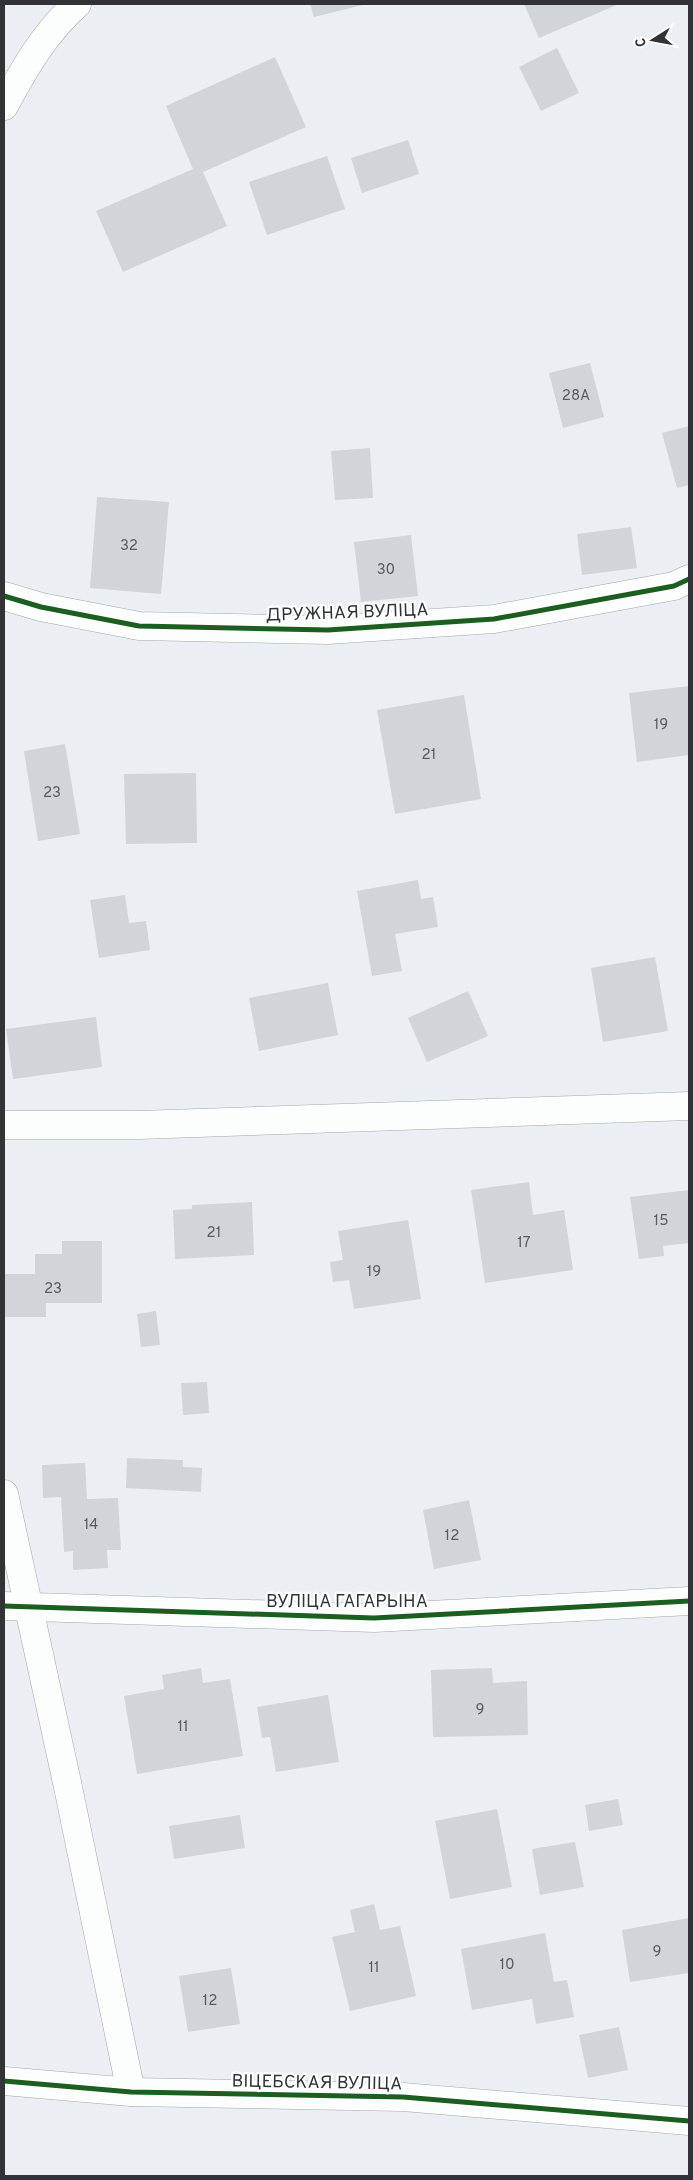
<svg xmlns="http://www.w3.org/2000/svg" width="693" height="2180" font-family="Overpass,sans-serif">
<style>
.building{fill:#d1d4d8}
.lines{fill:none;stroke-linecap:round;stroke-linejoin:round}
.minor-casing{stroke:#a3a6aa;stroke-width:29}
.minor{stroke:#fcfdfd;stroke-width:28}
.cycleway-casing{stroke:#fff;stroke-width:8}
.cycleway{stroke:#1b5e20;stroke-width:5}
.labels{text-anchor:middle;stroke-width:4.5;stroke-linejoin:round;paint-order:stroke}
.number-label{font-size:15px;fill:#595b5f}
.street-label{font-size:18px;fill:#313337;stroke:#fff}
</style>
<rect width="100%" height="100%" fill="#ebeff4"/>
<g class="building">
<path d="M310,4H367L314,17Z"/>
<path d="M524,4H619L539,38Z"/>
<path d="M557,48L579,93L541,111L519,67Z"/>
<path d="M275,57L306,127L203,172L227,226L123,272L96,211L193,169L166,106Z"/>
<path d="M408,140L419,174L362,193L351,158Z"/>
<path d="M327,156L345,209L267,235L249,182Z"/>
<path d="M590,363L604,417L563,428L549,373Z"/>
<path d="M689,426V485L677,488L662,433Z"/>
<path d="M370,448L373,498L335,500L331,451Z"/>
<path d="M97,497L169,502L161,594L90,588Z"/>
<path d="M631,527L637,568L582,575L577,534Z"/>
<path d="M411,535L418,596L361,602L354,542Z"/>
<path d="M689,686V755L637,762L629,693Z"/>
<path d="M464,695L481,799L395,814L377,710Z"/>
<path d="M65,744L80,834L38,841L24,751Z"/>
<path d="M196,773L197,843L126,844L124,774Z"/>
<path d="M418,880L421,899L433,897L438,927L395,934L402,971L372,976L357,891Z"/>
<path d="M125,895L129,923L146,921L150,950L99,958L90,900Z"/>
<path d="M655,957L668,1031L603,1042L591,968Z"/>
<path d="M328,983L338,1035L259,1051L249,998Z"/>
<path d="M468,991L488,1036L427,1062L408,1018Z"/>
<path d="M96,1017L102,1067L13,1079L6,1029Z"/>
<path d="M529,1182L533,1215L564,1210L573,1270L485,1283L471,1190Z"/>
<path d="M689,1190V1243L663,1246L664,1256L639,1259L630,1197Z"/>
<path d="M252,1202L254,1255L175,1259L173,1210L192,1209V1205Z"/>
<path d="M408,1220L421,1299L354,1309L349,1280L333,1282L330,1262L343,1260L338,1231Z"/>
<path d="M62,1241H102V1303H46V1317H4V1274H35V1254H62Z"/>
<path d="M156,1311L160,1345L141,1347L137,1314Z"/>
<path d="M207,1382L209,1413L183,1415L181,1383Z"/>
<path d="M127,1458L183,1460V1467L202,1468L201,1492L126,1488Z"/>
<path d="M85,1463L87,1499L118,1498L121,1550H107L108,1568L73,1570V1551L64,1552L61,1497L43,1498L42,1465Z"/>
<path d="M469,1500L481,1560L434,1569L423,1510Z"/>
<path d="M201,1668L203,1683L230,1679L243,1756L137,1774L124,1696L164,1689L162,1675Z"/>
<path d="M492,1668L493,1683L527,1681L528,1735L433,1737L431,1670Z"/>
<path d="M328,1695L339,1762L276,1772L270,1737L262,1738L257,1707Z"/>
<path d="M618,1799L623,1825L589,1831L585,1805Z"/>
<path d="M497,1809L512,1887L450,1899L435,1821Z"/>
<path d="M240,1815L245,1848L174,1859L169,1826Z"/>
<path d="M575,1842L584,1887L540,1895L532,1849Z"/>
<path d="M374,1904L380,1930L400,1926L416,1996L350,2011L332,1937L355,1932L350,1910Z"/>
<path d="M689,1918V1973L630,1982L622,1930Z"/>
<path d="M545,1933L554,1982L567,1980L574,2017L536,2024L532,1999L472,2010L461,1949Z"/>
<path d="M231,1968L240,2024L188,2032L179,1976Z"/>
<path d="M619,2027L628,2070L588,2078L579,2035Z"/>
</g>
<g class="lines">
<defs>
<g id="minor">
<path d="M4,106C24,69 45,32 77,4"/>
<path d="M4,596L41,607L139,626L328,630L494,619L674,586L689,579"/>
<path d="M4,1125H139L689,1106"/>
<path d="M4,1494L68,1787L131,2092"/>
<path d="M4,1606L374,1618L689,1601"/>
<path d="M4,2081L131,2092L403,2097L689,2121"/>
</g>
</defs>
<use href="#minor" class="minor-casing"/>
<use href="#minor" class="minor"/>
<defs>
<g id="cycleway">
<path d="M4,596L41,607L139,626L328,630L494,619L674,586L689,579"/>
<path d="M4,1606L374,1618L689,1601"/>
<path d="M4,2081L131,2092L403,2097L689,2121"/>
</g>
</defs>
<use href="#cycleway" class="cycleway-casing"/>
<use href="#cycleway" class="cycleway"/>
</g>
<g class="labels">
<g class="number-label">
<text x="576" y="400">28А</text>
<text x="129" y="550">32</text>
<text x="386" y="574">30</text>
<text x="661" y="729">19</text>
<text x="429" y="759">21</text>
<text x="52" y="797">23</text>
<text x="661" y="1225">15</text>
<text x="214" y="1237">21</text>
<text x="524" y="1247">17</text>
<text x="374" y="1276">19</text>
<text x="53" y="1293">23</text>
<text x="91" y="1529">14</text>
<text x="452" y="1540">12</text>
<text x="480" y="1714">9</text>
<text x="183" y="1731">11</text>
<text x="657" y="1956">9</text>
<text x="507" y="1969">10</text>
<text x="374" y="1972">11</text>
<text x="210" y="2005">12</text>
</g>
<g class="street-label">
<text transform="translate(347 612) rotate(-2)" y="6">ДРУЖНАЯ ВУЛІЦА</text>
<text x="347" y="1607">ВУЛІЦА ГАГАРЫНА</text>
<text transform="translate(317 2082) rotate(1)" y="6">ВІЦЕБСКАЯ ВУЛІЦА</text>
</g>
</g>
<rect width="693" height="2180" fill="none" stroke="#313337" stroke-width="10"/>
<g transform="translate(653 40) rotate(259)" stroke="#ffffff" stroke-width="4" paint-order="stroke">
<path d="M0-4L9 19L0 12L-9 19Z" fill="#313337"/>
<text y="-8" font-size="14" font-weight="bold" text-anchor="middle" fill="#313337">С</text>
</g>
</svg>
